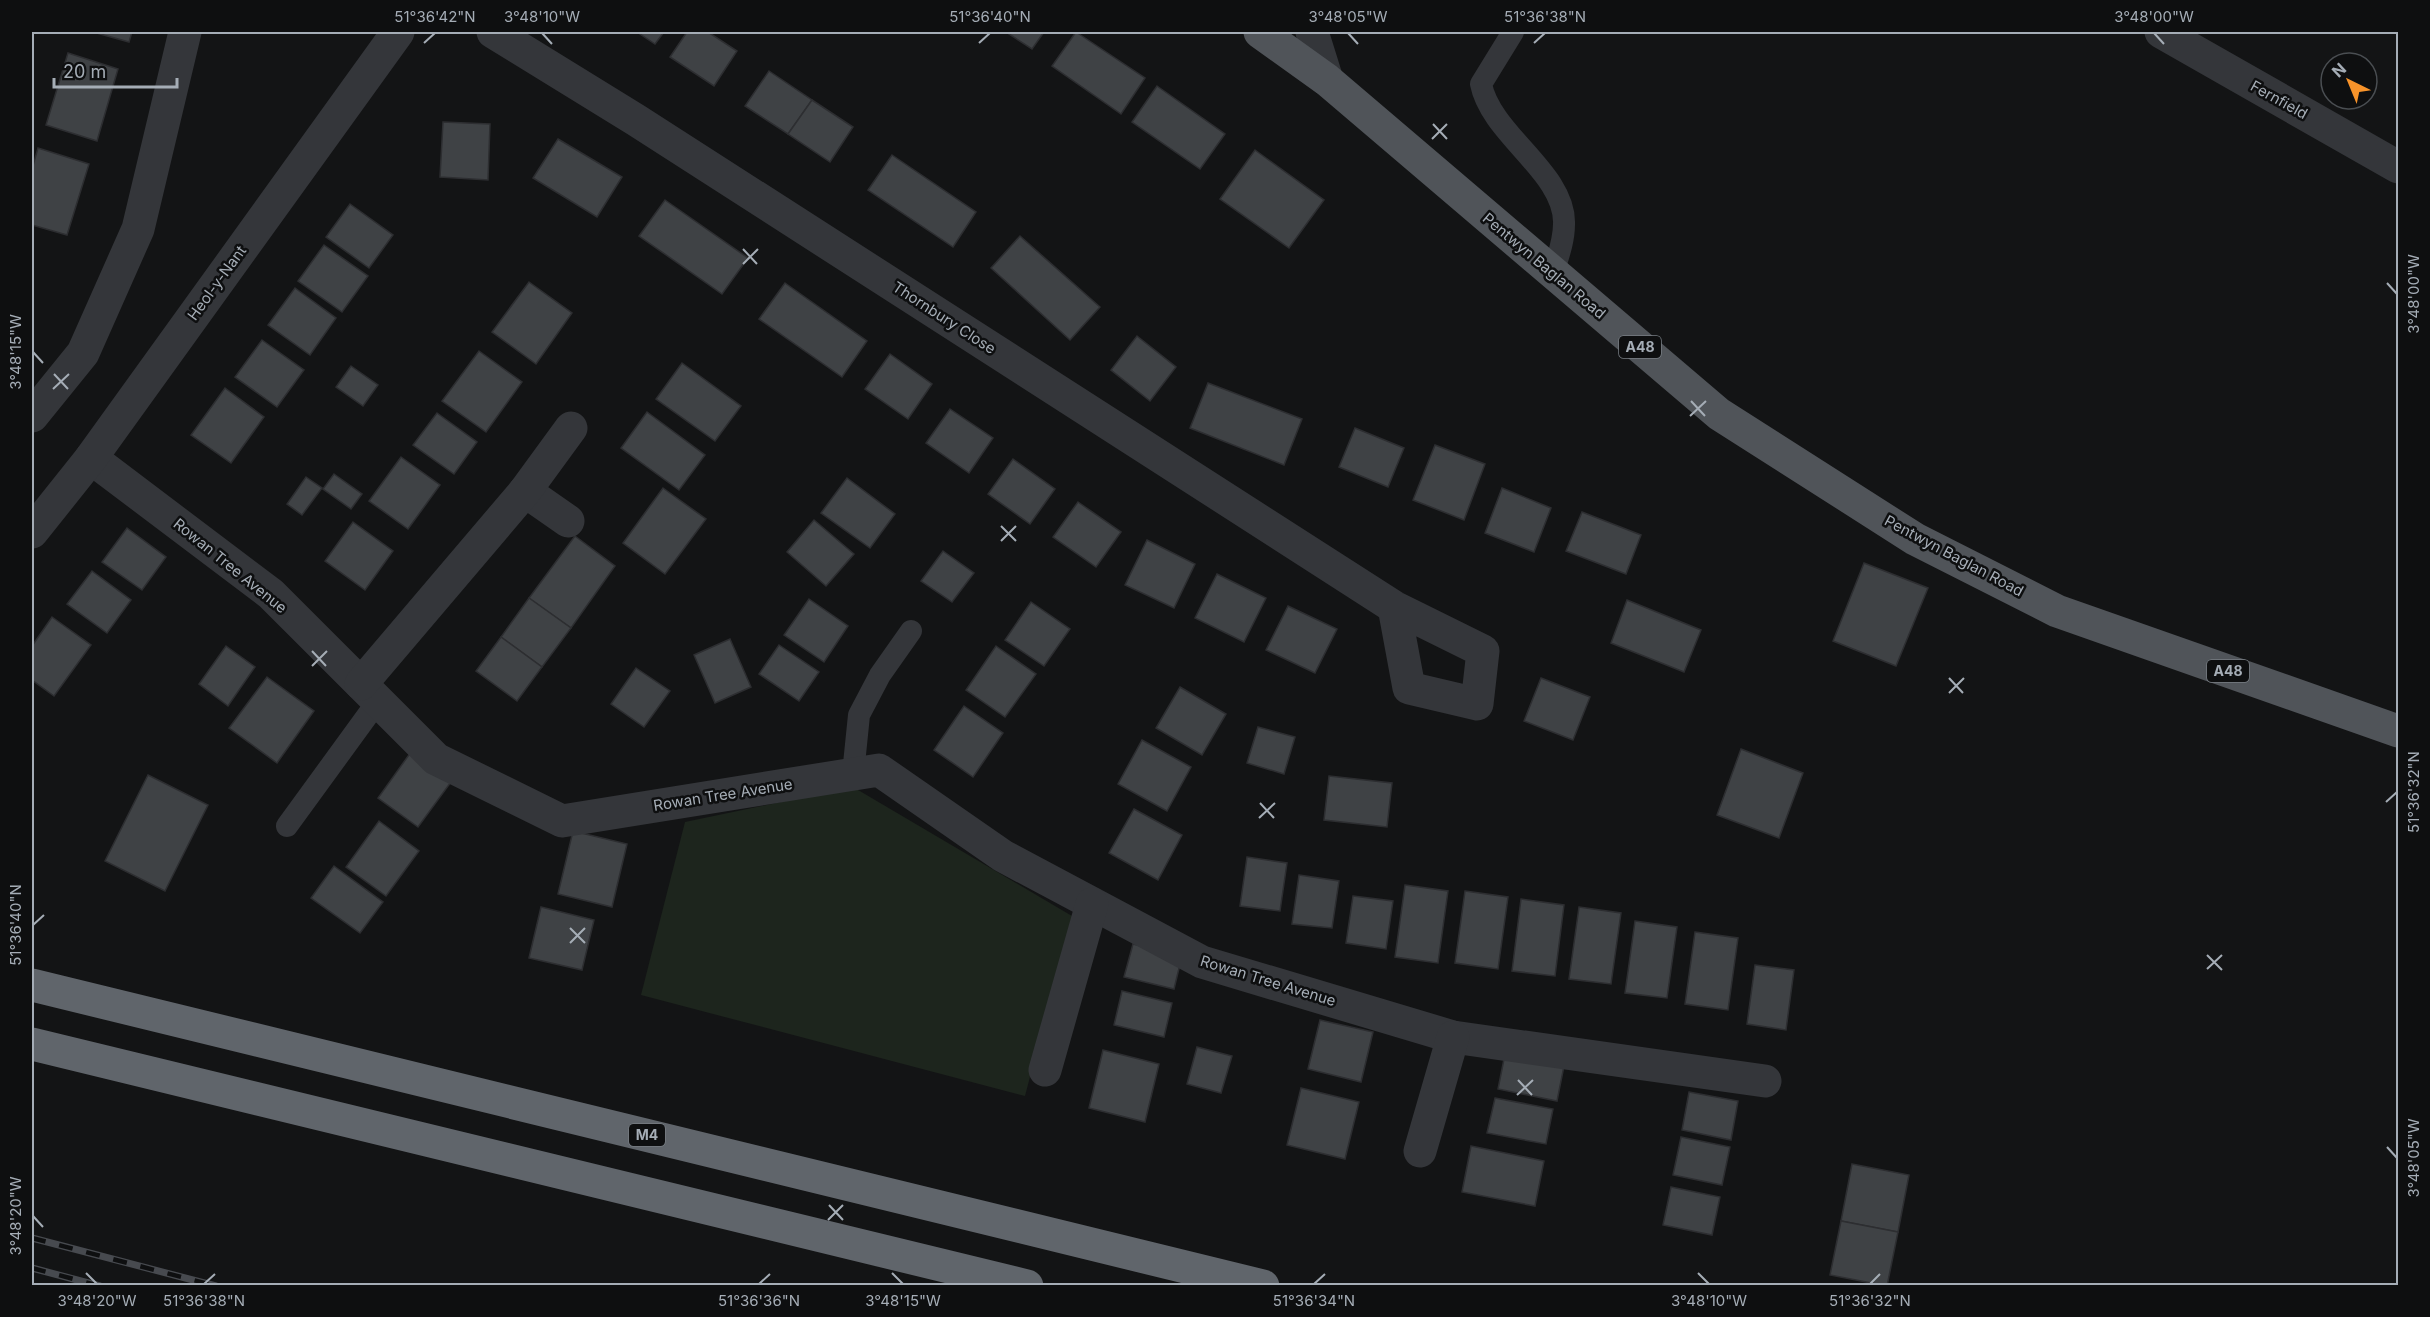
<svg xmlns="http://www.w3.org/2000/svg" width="2430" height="1317" font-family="Inter,sans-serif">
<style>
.green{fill:#1d251d}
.building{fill:#3f4245;stroke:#2d2e31;stroke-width:1.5}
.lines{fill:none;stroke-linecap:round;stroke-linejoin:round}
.lane{stroke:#34363a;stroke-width:22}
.street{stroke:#34363a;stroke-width:33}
.primary{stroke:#505459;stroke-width:33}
.highway{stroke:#60656b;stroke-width:33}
.rail-casing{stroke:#474a4f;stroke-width:7}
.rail{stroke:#0e0f10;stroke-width:4.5;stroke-dasharray:14;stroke-linecap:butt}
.ticks{fill:none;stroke:#a5adb6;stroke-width:2}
.labels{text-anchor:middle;stroke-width:5;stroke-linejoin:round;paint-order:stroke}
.shield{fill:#0e0f10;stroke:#787e84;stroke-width:1.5}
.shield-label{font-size:14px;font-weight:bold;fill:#a5adb6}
.street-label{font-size:15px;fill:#a5adb6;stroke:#0e0f10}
.neatline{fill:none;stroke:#a5adb6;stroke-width:2}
.ticks-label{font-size:15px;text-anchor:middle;fill:#a5adb6}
</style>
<rect width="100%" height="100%" fill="#131415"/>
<path class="green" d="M853,787L1072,916L1025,1096L641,995L685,822Z"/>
<g class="building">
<path d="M93,32H132L129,42Z"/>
<path d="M637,32H664L655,44Z"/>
<path d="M687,32H708L737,51L714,86L670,57Z"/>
<path d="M1006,32H1044L1032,49Z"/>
<path d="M1076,32L1145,78L1121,114L1052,66Z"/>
<path d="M68,53L118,69L97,141L46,125Z"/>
<path d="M769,71L812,100L788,134L745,106Z"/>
<path d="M1157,86L1225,134L1200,169L1132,122Z"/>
<path d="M812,100L853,127L830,162L788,134Z"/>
<path d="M443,122L490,124L488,180L440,177Z"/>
<path d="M558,139L622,177L597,217L533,178Z"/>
<path d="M38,148L89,164L67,235L32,225V169Z"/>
<path d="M1255,150L1324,200L1289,248L1220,199Z"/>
<path d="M892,155L976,212L953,247L868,190Z"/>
<path d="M665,200L748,258L722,294L639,236Z"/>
<path d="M350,204L393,235L369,268L326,237Z"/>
<path d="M1020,236L1100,307L1070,340L991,268Z"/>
<path d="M324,245L368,276L342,312L298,281Z"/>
<path d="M529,282L572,313L536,364L492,332Z"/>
<path d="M785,283L867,341L842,377L759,319Z"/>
<path d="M295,288L336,318L310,355L268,325Z"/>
<path d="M1137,336L1176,367L1150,401L1111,370Z"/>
<path d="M262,340L304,370L277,407L235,377Z"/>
<path d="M479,351L522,382L486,432L442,401Z"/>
<path d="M890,354L932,384L908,419L865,389Z"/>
<path d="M682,363L741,406L715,441L656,399Z"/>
<path d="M351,366L378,385L363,406L336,387Z"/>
<path d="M1208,383L1302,419L1284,465L1190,428Z"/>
<path d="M225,388L264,417L231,463L191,435Z"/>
<path d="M950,409L993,438L969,473L926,443Z"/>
<path d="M647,412L705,455L679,490L621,448Z"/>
<path d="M437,413L477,442L454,474L413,445Z"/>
<path d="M1355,428L1404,448L1388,487L1339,467Z"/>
<path d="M1435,445L1485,464L1464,520L1413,500Z"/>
<path d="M401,457L440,485L408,529L369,501Z"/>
<path d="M1013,459L1055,489L1030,524L988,494Z"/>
<path d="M334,474L362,494L351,509L323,489Z"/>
<path d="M306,477L322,488L302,515L287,504Z"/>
<path d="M847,478L895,514L870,548L821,513Z"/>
<path d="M663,488L706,519L665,574L623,543Z"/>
<path d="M1502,488L1551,508L1534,552L1485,533Z"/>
<path d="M1078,502L1121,532L1096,567L1053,537Z"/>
<path d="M1582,512L1641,535L1626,574L1566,551Z"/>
<path d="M814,520L854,554L826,586L787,552Z"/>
<path d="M353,522L393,551L365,590L325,561Z"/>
<path d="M127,528L166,557L142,590L102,562Z"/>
<path d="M575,536L615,566L571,628L529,598Z"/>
<path d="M1147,540L1195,564L1174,608L1125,585Z"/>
<path d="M943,551L974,573L952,602L921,581Z"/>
<path d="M1864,563L1928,588L1896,666L1833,641Z"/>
<path d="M92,571L131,600L107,633L67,604Z"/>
<path d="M1217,574L1266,598L1244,642L1195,618Z"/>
<path d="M529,598L571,628L542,667L501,637Z"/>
<path d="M809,599L848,626L824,662L784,635Z"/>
<path d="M1627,600L1701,630L1684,672L1611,643Z"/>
<path d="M1031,602L1070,629L1044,666L1005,640Z"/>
<path d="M1288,606L1337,629L1315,673L1266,650Z"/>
<path d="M52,617L91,645L54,696L32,680V646Z"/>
<path d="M501,637L542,667L517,701L476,671Z"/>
<path d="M730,639L751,687L715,703L694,655Z"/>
<path d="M779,645L819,672L799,701L759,674Z"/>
<path d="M226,646L255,667L228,706L199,684Z"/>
<path d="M996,646L1036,674L1005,717L966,690Z"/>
<path d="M636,668L670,691L644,727L611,704Z"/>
<path d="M267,677L314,711L277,763L229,728Z"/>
<path d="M1541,678L1590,697L1573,740L1524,721Z"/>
<path d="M1180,687L1226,714L1202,755L1156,728Z"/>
<path d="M964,706L1003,733L973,777L934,750Z"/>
<path d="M1258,727L1295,737L1284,774L1247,763Z"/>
<path d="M1142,740L1191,767L1167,811L1118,784Z"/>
<path d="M1741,749L1803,773L1779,838L1717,815Z"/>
<path d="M411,752L451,782L418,827L378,798Z"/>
<path d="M148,775L208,805L165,891L105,861Z"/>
<path d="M1329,776L1392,783L1387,827L1324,820Z"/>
<path d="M1134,809L1182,835L1158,880L1109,853Z"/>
<path d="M379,821L419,851L386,896L346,867Z"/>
<path d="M573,831L627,844L612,907L558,894Z"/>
<path d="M1247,857L1287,863L1280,911L1240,906Z"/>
<path d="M334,866L383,902L360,933L311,898Z"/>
<path d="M1299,875L1339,881L1332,928L1292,924Z"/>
<path d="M1405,885L1448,891L1438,963L1395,957Z"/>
<path d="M1465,891L1508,897L1498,969L1455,963Z"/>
<path d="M1353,896L1393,901L1386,949L1346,943Z"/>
<path d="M1521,899L1564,905L1555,976L1512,971Z"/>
<path d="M541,907L594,920L582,970L529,958Z"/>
<path d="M1579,907L1621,913L1611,984L1569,979Z"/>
<path d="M1635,921L1677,927L1667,998L1625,993Z"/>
<path d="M1695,932L1738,938L1728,1010L1685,1004Z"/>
<path d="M1133,944L1182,956L1174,989L1124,977Z"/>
<path d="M1755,965L1794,970L1786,1030L1747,1024Z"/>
<path d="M1122,991L1172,1003L1164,1037L1114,1025Z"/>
<path d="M1320,1020L1373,1032L1361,1082L1308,1069Z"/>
<path d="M1197,1047L1232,1056L1221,1093L1187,1084Z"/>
<path d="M1103,1050L1159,1064L1145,1122L1089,1108Z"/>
<path d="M1505,1054L1564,1066L1557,1101L1498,1089Z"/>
<path d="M1301,1088L1359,1102L1345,1159L1287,1145Z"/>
<path d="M1689,1092L1738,1101L1731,1140L1682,1130Z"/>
<path d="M1495,1098L1553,1109L1546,1144L1487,1133Z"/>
<path d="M1681,1137L1730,1147L1722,1185L1673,1175Z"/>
<path d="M1471,1146L1544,1161L1535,1206L1462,1192Z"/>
<path d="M1852,1164L1909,1175L1898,1232L1841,1221Z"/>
<path d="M1671,1187L1720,1197L1712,1235L1663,1225Z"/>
<path d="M1841,1221L1898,1232L1887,1286L1830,1275Z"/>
</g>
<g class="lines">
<g class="lane">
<path d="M1513,32L1481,84C1491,135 1566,173 1564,224C1564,241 1558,257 1553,273"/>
<path d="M853,774L859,715L880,675L911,631"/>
<path d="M287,826L378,701"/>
</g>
<g class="street">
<path d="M493,32L636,120L1394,607L1483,651L1477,704L1409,688L1394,607"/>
<path d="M1312,32L1327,80"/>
<path d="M2161,32L2398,167"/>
<path d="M32,416L83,353L138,229L185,32"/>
<path d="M91,458L271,594L436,759L562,821L879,770L1003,856L1202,962L1453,1037L1765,1081"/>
<path d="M525,491L568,521"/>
<path d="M32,532L91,458L398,32"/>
<path d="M361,684L525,491L571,428"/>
<path d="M1045,1070L1092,904"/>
<path d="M1420,1151L1453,1037"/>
</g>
<path class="primary" d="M1260,32L1327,80L1719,414L1915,539L2057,611L2398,731"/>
<g class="highway">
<path d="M32,985L1263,1286"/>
<path d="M32,1044L1027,1286"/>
</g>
<defs>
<g id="rail">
<path d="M32,1238L216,1286"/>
<path d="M32,1268L100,1286"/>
</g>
</defs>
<use href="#rail" class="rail-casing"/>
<use href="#rail" class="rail"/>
</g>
<path class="ticks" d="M542,33L552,44M1348,33L1358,44M2154,33L2164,44M424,43L435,33M979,43L990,33M1534,43L1545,33M1433,124L1447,139M1432,139L1447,124M743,249L757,264M743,264L758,249M2387,283L2397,294M33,352L43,363M54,374L68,389M53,389L69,374M1691,401L1705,416M1690,416L1706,401M1001,526L1016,541M1001,541L1016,526M312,651L326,666M312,666L327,651M1949,678L1963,693M1949,693L1964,678M2386,802L2397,792M1260,803L1274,818M1259,818L1275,803M33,925L44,915M570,928L585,943M570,943L585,928M2207,955L2222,970M2207,969L2222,955M1518,1080L1532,1095M1517,1095L1533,1080M2387,1147L2397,1158M829,1205L843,1220M33,1216L43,1227M828,1220L843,1205M86,1273L97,1284M892,1273L903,1284M1698,1273L1709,1284M204,1284L215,1274M759,1284L770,1274M1314,1284L1325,1274M1870,1284L1880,1274"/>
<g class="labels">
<g class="shield">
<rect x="1619" y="336" width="42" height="22" rx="4.5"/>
<rect x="2207" y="660" width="42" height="22" rx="4.5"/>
<rect x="629" y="1124" width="36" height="22" rx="4.5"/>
</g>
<g class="shield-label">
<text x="1640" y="352">A48</text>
<text x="2228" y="676">A48</text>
<text x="647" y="1140">M4</text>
</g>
<g class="street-label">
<text transform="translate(2279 100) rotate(29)" y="5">Fernfield</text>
<text transform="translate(1544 266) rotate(40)" y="5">Pentwyn Baglan Road</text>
<text transform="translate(217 283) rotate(-54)" y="5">Heol-y-Nant</text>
<text transform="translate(944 318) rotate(33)" y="5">Thornbury Close</text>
<text transform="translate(1954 556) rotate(28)" y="5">Pentwyn Baglan Road</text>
<text transform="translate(230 566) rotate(39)" y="5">Rowan Tree Avenue</text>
<text transform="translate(723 795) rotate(-9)" y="5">Rowan Tree Avenue</text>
<text transform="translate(1268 981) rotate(17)" y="5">Rowan Tree Avenue</text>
</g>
</g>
<rect width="2430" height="1317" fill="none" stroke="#0e0f10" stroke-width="66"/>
<g transform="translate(2349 81) rotate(317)"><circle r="28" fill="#0e0f10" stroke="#4a4e52" stroke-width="1.5"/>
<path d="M0-4.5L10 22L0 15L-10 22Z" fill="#f7932a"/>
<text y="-9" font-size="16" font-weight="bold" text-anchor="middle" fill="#a5adb6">N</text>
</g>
<path d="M54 78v9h123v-9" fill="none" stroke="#a5adb6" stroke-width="3"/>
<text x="63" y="78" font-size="18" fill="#a5adb6" stroke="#0e0f10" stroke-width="4.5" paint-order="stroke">20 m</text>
<rect x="33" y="33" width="2364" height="1251" class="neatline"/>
<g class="ticks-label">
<text x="435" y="22">51°36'42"N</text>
<text x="542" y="22">3°48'10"W</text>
<text x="990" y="22">51°36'40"N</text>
<text x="1348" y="22">3°48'05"W</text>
<text x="1545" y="22">51°36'38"N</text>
<text x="2154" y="22">3°48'00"W</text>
<text transform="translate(2414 294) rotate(-90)" y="5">3°48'00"W</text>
<text transform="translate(16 352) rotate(-90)" y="5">3°48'15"W</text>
<text transform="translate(2414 792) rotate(-90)" y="5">51°36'32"N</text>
<text transform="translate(16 925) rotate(-90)" y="5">51°36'40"N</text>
<text transform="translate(2414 1158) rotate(-90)" y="5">3°48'05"W</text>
<text transform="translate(16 1216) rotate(-90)" y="5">3°48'20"W</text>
<text x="97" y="1306">3°48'20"W</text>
<text x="204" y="1306">51°36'38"N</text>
<text x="759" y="1306">51°36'36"N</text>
<text x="903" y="1306">3°48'15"W</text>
<text x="1314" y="1306">51°36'34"N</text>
<text x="1709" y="1306">3°48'10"W</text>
<text x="1870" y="1306">51°36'32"N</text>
</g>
</svg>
